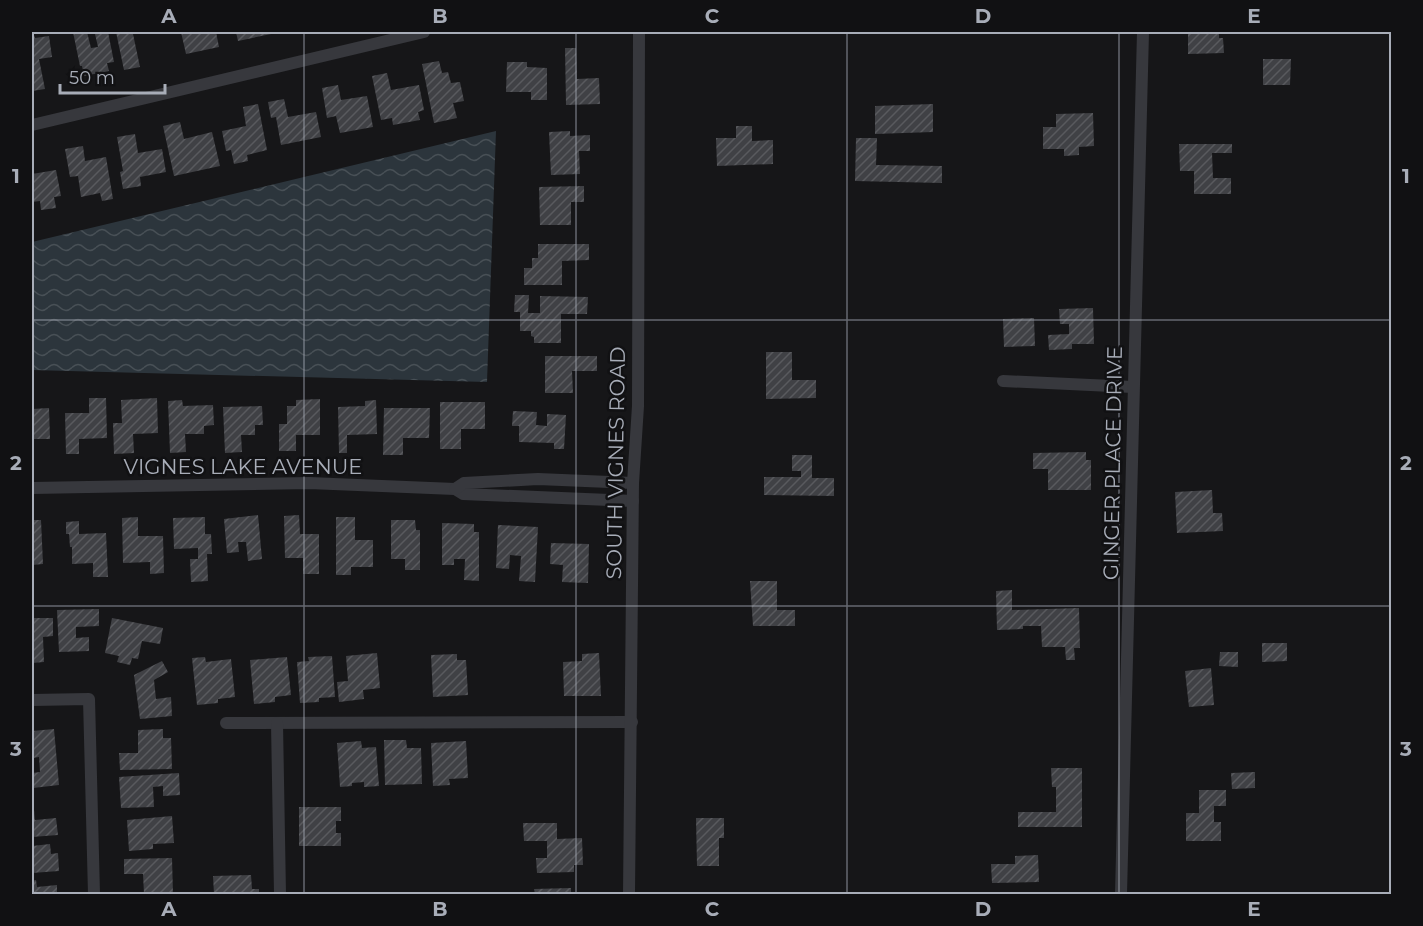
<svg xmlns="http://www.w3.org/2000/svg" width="1423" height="926" font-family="Montserrat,sans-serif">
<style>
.water{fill:url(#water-waves)}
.building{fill:url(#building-hatch)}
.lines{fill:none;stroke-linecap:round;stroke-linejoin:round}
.street{stroke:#37383d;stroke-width:12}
.grid{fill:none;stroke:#a8adb8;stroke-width:1.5;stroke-opacity:0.55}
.labels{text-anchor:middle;stroke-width:5;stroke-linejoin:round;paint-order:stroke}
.street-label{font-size:21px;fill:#a8adb8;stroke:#111113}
.neatline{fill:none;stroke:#a8adb8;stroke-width:2}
.grid-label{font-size:20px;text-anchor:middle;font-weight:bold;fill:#a8adb8}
</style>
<defs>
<pattern id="water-waves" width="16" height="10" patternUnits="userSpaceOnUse" patternTransform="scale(1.5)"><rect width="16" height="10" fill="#2c353c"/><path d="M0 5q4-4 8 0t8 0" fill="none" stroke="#485056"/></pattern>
<pattern id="building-hatch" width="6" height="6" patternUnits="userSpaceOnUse" patternTransform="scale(1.5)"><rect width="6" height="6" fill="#404145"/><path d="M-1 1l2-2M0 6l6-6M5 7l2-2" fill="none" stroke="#595a5e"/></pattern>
</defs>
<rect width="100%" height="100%" fill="#161618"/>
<path class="water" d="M496,131L487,382L32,370V242Z"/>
<g class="building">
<path d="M32,32H33L35,38L49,36L52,57L39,59L45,89L32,91Z"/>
<path d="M73,32H87L91,48L98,47L95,34L108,32L114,62L107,63L109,71L84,76L82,66H80Z"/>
<path d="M116,32H139L133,34L140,67L124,70Z"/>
<path d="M181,32H216L219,47L186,54Z"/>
<path d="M236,32H270L271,34L238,41Z"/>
<path d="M1188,32H1219V38H1223L1224,53L1188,54Z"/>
<path d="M565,48H576L577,79L599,78L600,104L566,105Z"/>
<path d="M1263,59H1291L1290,85H1263Z"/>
<path d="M439,61L442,73L448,72L451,83L460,82L464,101L453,103L457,118L434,123L422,64Z"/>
<path d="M507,62H527V67L547,68V100H531V92H506Z"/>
<path d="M387,73L391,90L419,85L424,110L418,112L420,120L393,125L392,118L381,120L372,76Z"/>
<path d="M338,85L341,100L367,96L373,127L340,133L336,116L327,118L322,88Z"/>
<path d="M284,99L288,117L316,112L321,137L281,145L276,117L271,118L268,102Z"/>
<path d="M258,104L267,150L247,155L248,161L234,164L231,150L226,151L222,131L246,126L243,107Z"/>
<path d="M933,104V132L875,134V106Z"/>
<path d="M1093,113L1094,146L1079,147V155L1064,156V149H1043V127H1056V114Z"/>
<path d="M180,122L184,139L212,132L220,166L174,176L163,126Z"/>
<path d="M736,126H752V141L773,140V164L717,166L716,138H736Z"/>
<path d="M570,131V136L590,135V151H579L580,174L551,175L549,132Z"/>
<path d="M135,134L138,153L162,149L166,172L140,177L141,186L123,189L120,172L123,171L117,137Z"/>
<path d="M856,138H877L876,165L942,166V183L855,181Z"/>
<path d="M1179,144H1232V153H1212L1213,178H1231V194H1194V171H1180Z"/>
<path d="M83,146L85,161L106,157L113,199L102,201L100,193L81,197L78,176L70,177L65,149Z"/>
<path d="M56,170L61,196L54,197L56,208L41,210L40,201L32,202V174Z"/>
<path d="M584,186V202H571V225H540L539,187Z"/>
<path d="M538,244H589V260L562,261V285H524V268H532V258H538Z"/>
<path d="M515,295H529L528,313H540V296L588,297L587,314H561V343H534V337L531,336V331H520V312H514Z"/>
<path d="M1093,308L1094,344H1072V349L1049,350L1048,335L1069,334V324H1060L1059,309Z"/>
<path d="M1034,318L1035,346L1004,347L1003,319Z"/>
<path d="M766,352H792V380H816V398L766,399Z"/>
<path d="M545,356H597V371H572L573,393H545Z"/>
<path d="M89,398H106L107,438L79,439V454H66L65,413H89Z"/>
<path d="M157,398L158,433L133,434L134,453L114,454L113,423H122L121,400Z"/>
<path d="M320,399V435H296V451H279V424H287V406H296V400Z"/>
<path d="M182,400L183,406L213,405L214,425L204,426V434H185L186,452L170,453L168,401Z"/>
<path d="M376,400L377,434L347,435V453H339L338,407L365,406V401Z"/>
<path d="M440,402H485V429H461V449H440Z"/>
<path d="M262,406L263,425H255V435H241L242,452L225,453L223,407Z"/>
<path d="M49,408L50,439H32V409Z"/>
<path d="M384,408H430L429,438H403V455H383Z"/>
<path d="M513,411L537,412L536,425L547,426V414L566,415L564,449H554V443L519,442V426H512Z"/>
<path d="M1086,452V460H1091V490H1048V469H1033V453Z"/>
<path d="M792,455H812V478H834V496L764,495V477H801V471H792Z"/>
<path d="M1212,490L1213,513H1222L1223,531L1177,533L1175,492Z"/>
<path d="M258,515L262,559L248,561L246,542H238L239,552L227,553L224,519Z"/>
<path d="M299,515L300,534H319V574H303V558H285L284,516Z"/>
<path d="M138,517V536H163L164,573L150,574V562L123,563L122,518Z"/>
<path d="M205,517V534H211L212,554H207L208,581L191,582L190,559H198V548L174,549L173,518Z"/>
<path d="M336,517H355V540H373V567H351V575H336Z"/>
<path d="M32,520H41L43,564L32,565Z"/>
<path d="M391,520H415L416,530H420V570H405V559H391Z"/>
<path d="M79,521V534L106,533L108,577H93V563L72,564V547H70L69,534H66V522Z"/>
<path d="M442,523L474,524V532H479V581L464,580L465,559H454V565H442Z"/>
<path d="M498,525L538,527L535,582L519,581L521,556L510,555L509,569L496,568Z"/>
<path d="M551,543L589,544L588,583L562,582L563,565L550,564Z"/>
<path d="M750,581H777V610H795V626H753Z"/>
<path d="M1012,590V610L1079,608L1080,648H1074L1075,660H1066L1065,647H1042L1041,626H1023V629L997,630L996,591Z"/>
<path d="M99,609V626L76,627V638L89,637V651L59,652L57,610Z"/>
<path d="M32,618H53V636L43,637L44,662L32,663Z"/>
<path d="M112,618L163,628L160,644L142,641L138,659L132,658L130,665L117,662L119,656L105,653Z"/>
<path d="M1262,643H1287V661L1262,662Z"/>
<path d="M1220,652H1238V667L1219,666Z"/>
<path d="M377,653L380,688L363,690L364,699L339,702L337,682L348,681L346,656Z"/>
<path d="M599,653L601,696H564L563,662L582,661V654Z"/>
<path d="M457,654V660H466L468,695L433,697L431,655Z"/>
<path d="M332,656L335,697L319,698V702L300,703L297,662L309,661L308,657Z"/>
<path d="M205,657L206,662L231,659L235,697L218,699V703L197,705L192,658Z"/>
<path d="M287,657L291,695L275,697V702L254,704L250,660Z"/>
<path d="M162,661L168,672L154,680L156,699L171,697L172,716L140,719L134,675Z"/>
<path d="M1211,668L1214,705L1189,707L1185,671Z"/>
<path d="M54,729L59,785L33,788L32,773L40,772L39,757L33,758L32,731Z"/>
<path d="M163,729V738H171L172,769L120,770L119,753H138V730Z"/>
<path d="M384,740H406L407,748H421L422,784L385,785Z"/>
<path d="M361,741L362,748L376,747L379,786L364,787V782L352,783V786L340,787L337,743Z"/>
<path d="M466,741L468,778L449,779L450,785L433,786L431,743Z"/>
<path d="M1051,768H1082V827H1018V812H1056V787H1052Z"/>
<path d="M1255,772V788L1232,789L1231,773Z"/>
<path d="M179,773L180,795L163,796V786L153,787L154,807L121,808L119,777Z"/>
<path d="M1199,790H1226V806H1214V822H1221V841H1186V813H1199Z"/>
<path d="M32,800H33L35,820L56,818L58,835L32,837Z"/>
<path d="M299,807H341V821H336V833H341V846H299Z"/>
<path d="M172,816L174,843L153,844V849L129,851L127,820Z"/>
<path d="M696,818H724V838H719V866H697Z"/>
<path d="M523,823H557V839L582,838L583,865H574V872L537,873L536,858H547V841H524Z"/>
<path d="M50,844L51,854L58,853L59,871L32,873V846Z"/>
<path d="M1038,855L1039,882L992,883L991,864H1015V856Z"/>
<path d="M172,858L173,894H144L143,874H124V859Z"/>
<path d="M251,875L252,889H259V894H214L213,876Z"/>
<path d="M36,880L37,887L57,885V894H32V881Z"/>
<path d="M571,888V894H535L534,889Z"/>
</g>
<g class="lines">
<g class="street">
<path d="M32,125L424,32"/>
<path d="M1003,381L1133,387"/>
<path d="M32,488L309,483L455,489L463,494L633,501"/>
<path d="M455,489L464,483L538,479L633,483"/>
<path d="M32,700L89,699L94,894"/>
<path d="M226,723L632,722"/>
<path d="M277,723L280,894"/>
<path d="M629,894L633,483L638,406L639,32"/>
<path d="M1121,894L1143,32"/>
</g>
</g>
<path class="grid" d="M304,32V894M576,32V894M847,32V894M1119,32V894M32,320H1392M32,606H1392"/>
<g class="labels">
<g class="street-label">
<text transform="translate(616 463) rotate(-89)" y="7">SOUTH VIGNES ROAD</text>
<text transform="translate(1113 463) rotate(-89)" y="7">GINGER PLACE DRIVE</text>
<text x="243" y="474">VIGNES LAKE AVENUE</text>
</g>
</g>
<rect width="1423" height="926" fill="none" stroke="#111113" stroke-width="66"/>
<path d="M60 84v9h105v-9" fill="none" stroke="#a8adb8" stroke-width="3"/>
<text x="69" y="84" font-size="18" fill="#a8adb8" stroke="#111113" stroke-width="4.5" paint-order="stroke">50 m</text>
<rect x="33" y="33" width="1357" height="860" class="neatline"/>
<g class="grid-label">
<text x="169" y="23">A</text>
<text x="440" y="23">B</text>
<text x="712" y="23">C</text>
<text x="983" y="23">D</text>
<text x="1254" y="23">E</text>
<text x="16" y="183">1</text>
<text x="1406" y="183">1</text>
<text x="16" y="470">2</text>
<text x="1406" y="470">2</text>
<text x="16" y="756">3</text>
<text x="1406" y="756">3</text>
<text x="169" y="916">A</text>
<text x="440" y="916">B</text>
<text x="712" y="916">C</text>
<text x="983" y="916">D</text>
<text x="1254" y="916">E</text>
</g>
</svg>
